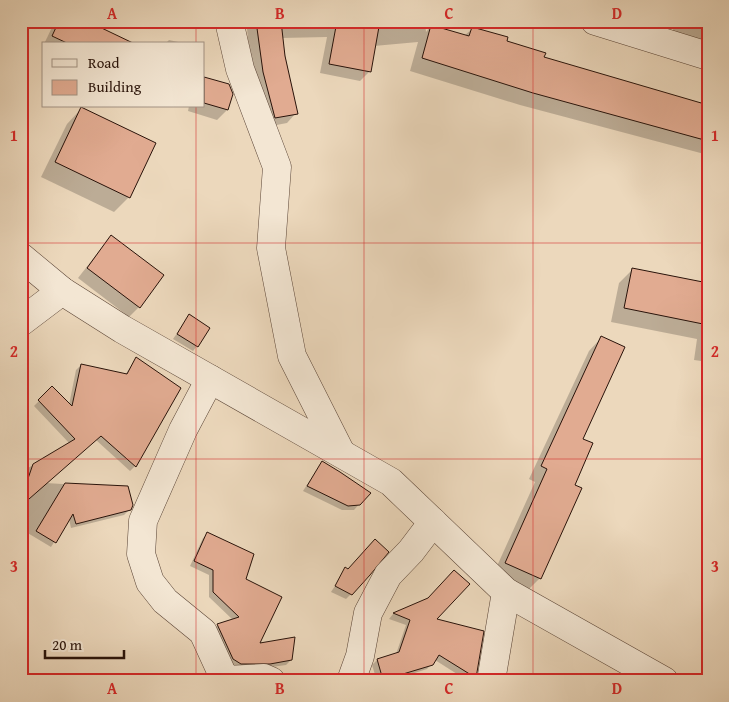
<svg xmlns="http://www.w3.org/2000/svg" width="729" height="702" font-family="'Gentium Book Plus',serif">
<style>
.shadow{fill:#0003}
.building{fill:#e1ab91;stroke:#29130a}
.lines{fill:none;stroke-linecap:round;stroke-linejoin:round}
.street-casing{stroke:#5a4436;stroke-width:29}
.street{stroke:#f3e6d3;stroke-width:28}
.grid{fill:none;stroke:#d62828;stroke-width:1;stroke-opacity:0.55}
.neatline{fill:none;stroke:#d62828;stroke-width:2}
.grid-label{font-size:16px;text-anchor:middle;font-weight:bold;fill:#d62828}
</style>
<rect width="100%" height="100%" fill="#ecd8bc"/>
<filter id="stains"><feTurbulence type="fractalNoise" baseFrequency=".004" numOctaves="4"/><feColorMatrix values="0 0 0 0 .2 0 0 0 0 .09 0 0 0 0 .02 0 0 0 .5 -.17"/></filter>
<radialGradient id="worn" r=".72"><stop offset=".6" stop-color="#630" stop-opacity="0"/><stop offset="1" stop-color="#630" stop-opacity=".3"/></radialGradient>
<g class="shadow">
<path d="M84,21L132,44H44L55,21Z"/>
<path d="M251,21H425L426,32L431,26L464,36L473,28L543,58L708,107V155L520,105L410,71L418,42L374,46L370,71L360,81L320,73L327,37L282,38L296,113L287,123L266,127L251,70L247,29Z"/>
<path d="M675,21H708V52L670,43Z"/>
<path d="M169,40L187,44H165Z"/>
<path d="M204,78L227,110L217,120L188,111L189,106H204Z"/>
<path d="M81,109L129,197L114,212L41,177L67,124Z"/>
<path d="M111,236L139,307L129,317L78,278Z"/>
<path d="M632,270L708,284V362L694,360L697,339L611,322L619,283Z"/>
<path d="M21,286L28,296L21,303Z"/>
<path d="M189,316L197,346L193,351L173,339Z"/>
<path d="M601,338L573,485L540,578L527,591L493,575L535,482L529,479L589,351Z"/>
<path d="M136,359L180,389L135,466L130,471L96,440L46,483L127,488L130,509L124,515L71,528L69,519L51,547L21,529V472L70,444L34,406L52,388L69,405L76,370L81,365L125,375Z"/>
<path d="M322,462L369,493L354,510H342L303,491Z"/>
<path d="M208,534L245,580L257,644L291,660L286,665L264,668H235L228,664L213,630L218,625L233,620L209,597V575L190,566L203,538Z"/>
<path d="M346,569L351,594L346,599L331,592Z"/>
<path d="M428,600L435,620L482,632L475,677L468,681L435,660L427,669L390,681H377L372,665L377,660L396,654L406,625L389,619L393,614Z"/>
<path d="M84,673L92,681H80Z"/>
<path d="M565,675L576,681H560Z"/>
</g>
<g class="building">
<path d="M59,21H87L135,44H69L52,36Z"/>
<path d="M256,21H281L285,56L298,114L275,118L263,72Z"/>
<path d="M337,21H380L371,72L329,64Z"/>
<path d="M431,25L469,36L472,27L508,37L507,41L546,53L544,57L708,105V141L533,93L422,58Z"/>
<path d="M204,77L229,84L233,94L228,110L204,103Z"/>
<path d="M81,107L156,143L130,198L55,162Z"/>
<path d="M111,235L164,275L140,308L87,268Z"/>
<path d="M632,268L708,283V325L624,308Z"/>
<path d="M189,314L210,328L198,347L177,334Z"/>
<path d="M601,336L625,347L583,439L593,443L575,485L582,488L541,579L505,563L547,469L541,466Z"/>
<path d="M136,357L181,388L136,467L101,436L21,506V499L33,464L75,439L38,400L52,386L72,406L81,364L127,374Z"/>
<path d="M322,461L340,472L371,493L360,505L348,506L307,486Z"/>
<path d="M65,483L128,486L133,505L131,510L76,524L73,514L56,543L36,531Z"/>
<path d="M207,532L254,554L246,579L282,597L260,643L295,637L292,660L270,664H241L233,659L217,624L239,617L213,592V570L194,561Z"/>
<path d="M375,539L389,552L370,575L352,595L335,586L345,567L348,569Z"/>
<path d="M454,570L470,584L437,619L484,631L476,678L439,655L433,665L383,680L377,659L399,652L410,620L393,613L428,598Z"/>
</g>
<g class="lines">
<defs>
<g id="street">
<path d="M229,21L240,69L277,167L271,248L292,356L341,453"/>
<path d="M595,21L708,56"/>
<path d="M21,257L62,291L122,329L391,482L506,592L664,681"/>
<path d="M21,322L62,291"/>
<path d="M210,379L183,430L143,521L141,554L150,582L165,601L203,632L225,680L264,678L271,681"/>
<path d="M351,681L360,656L368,613L388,575L411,551L433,522"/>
<path d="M491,681L506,592"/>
</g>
</defs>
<use href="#street" class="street-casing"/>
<use href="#street" class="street"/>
</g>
<path class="grid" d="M196,21V44M364,21V681M533,21V681M196,106V681M21,243H708M21,459H708"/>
<rect width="729" height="702" fill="none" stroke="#ecd8bc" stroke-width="55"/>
<rect x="42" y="42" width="162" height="65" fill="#f3e6d3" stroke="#a29283"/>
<rect x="52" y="59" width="25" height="8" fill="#f3e6d3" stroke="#a29283"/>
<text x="88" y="68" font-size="15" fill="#29130a">Road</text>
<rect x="52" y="80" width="25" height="15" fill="#e1ab91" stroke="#a29283"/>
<text x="88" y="92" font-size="15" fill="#29130a">Building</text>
<path d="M45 650v8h79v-8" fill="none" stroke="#29130a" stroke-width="2.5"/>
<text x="52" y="650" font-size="15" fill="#29130a" stroke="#f3e6d3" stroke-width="4" paint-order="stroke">20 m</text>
<rect x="28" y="28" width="674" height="646" class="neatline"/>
<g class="grid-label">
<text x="112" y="19">A</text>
<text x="280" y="19">B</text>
<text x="449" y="19">C</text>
<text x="617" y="19">D</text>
<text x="14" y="141">1</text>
<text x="715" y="141">1</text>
<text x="14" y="357">2</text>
<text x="715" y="357">2</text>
<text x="14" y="572">3</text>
<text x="715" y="572">3</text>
<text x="112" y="694">A</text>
<text x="280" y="694">B</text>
<text x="449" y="694">C</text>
<text x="617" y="694">D</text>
</g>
<rect width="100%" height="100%" filter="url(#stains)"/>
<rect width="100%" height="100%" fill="url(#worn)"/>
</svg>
